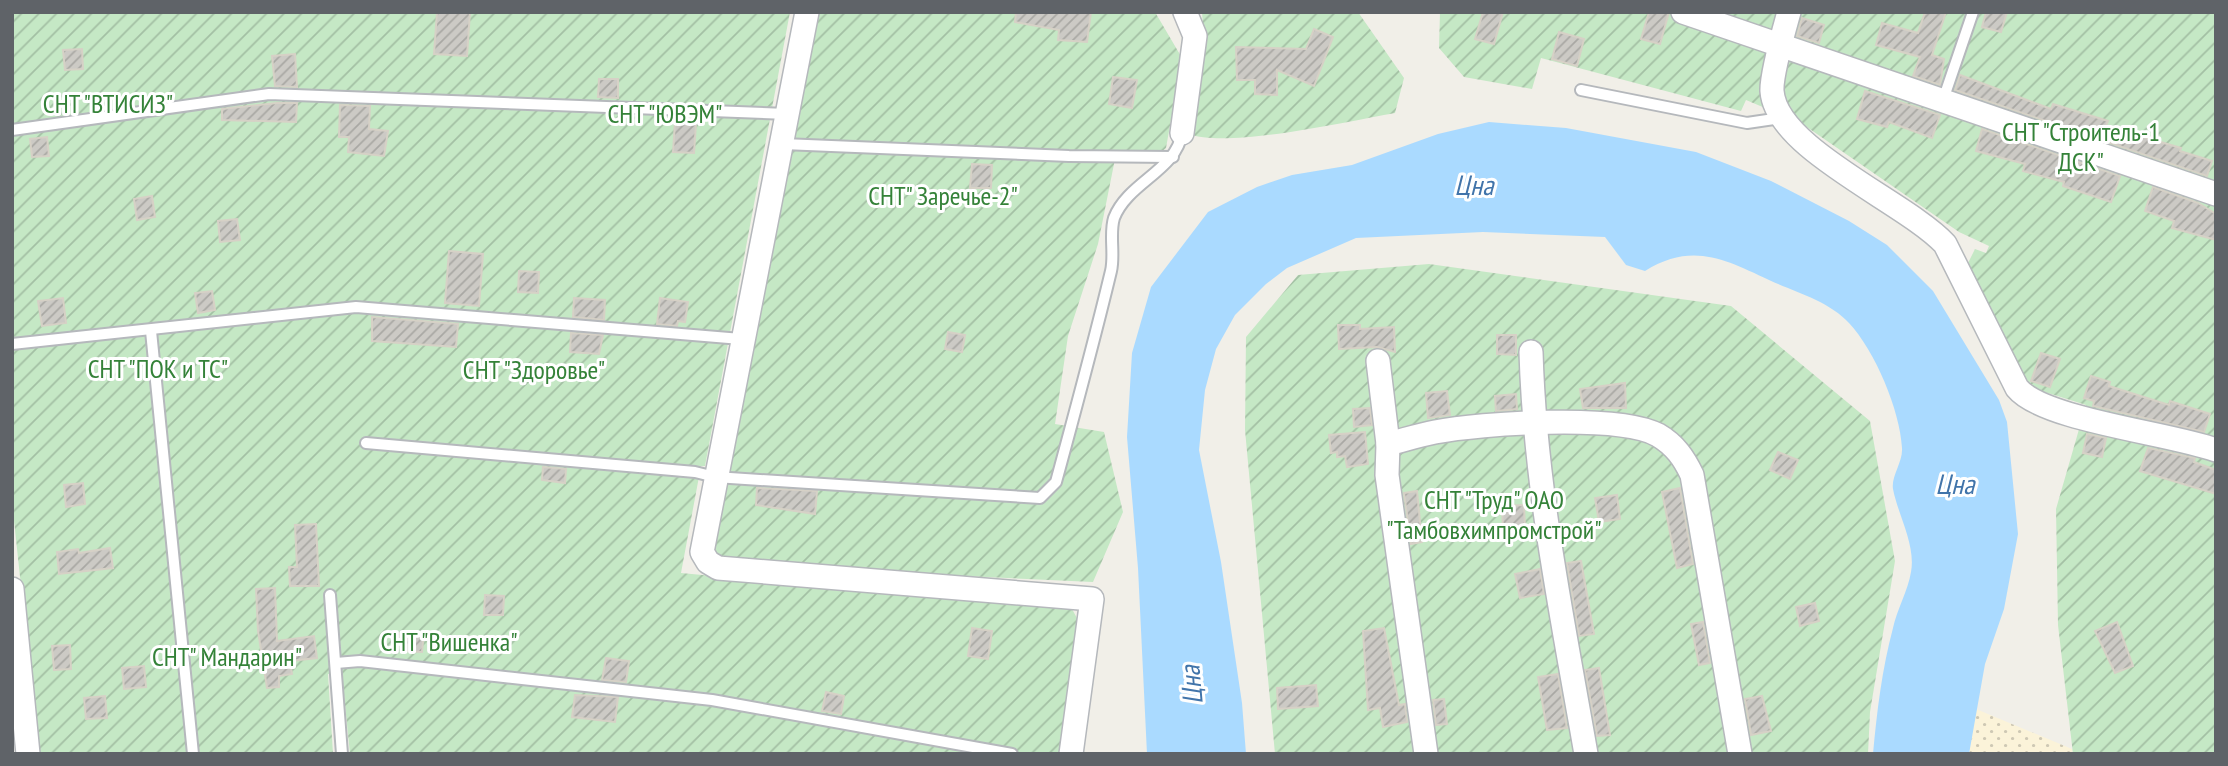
<svg xmlns="http://www.w3.org/2000/svg" width="2228" height="766" font-family="'PT Sans Narrow',sans-serif">
<style>
.sand{fill:url(#sand-dots)}
.garden{fill:url(#garden-furrows)}
.water{fill:#aadaff}
.building{fill:url(#building-hatch);stroke:#d6d1c6;stroke-width:2}
.lines{fill:none;stroke-linecap:round;stroke-linejoin:round}
.service-casing{stroke:#b5b8bc;stroke-width:14}
.minor-casing{stroke:#b5b8bc;stroke-width:26}
.service{stroke:#fff;stroke-width:10}
.minor{stroke:#fff;stroke-width:23}
.labels{text-anchor:middle;stroke-width:6;stroke-linejoin:round;paint-order:stroke}
.park-label{font-size:26px;fill:#348238;stroke:#fff}
.water-label{font-size:28px;font-style:italic;fill:#4174aa;stroke:#fff}
</style>
<defs>
<pattern id="sand-dots" width="8" height="8" patternUnits="userSpaceOnUse" patternTransform="scale(1.75)"><rect width="8" height="8" fill="#fbf3d9"/><path d="M2 2h.1M6 6h.1" fill="none" stroke="#cec8b4" stroke-width="1.8" stroke-linecap="round"/></pattern>
<pattern id="garden-furrows" width="10" height="10" patternUnits="userSpaceOnUse" patternTransform="scale(1.75)"><rect width="10" height="10" fill="#c5e8c5"/><path d="M-1 1l2-2M0 10L10 0M9 11l2-2" fill="none" stroke="#a3c0a4"/></pattern>
<pattern id="building-hatch" width="6" height="6" patternUnits="userSpaceOnUse" patternTransform="scale(1.75)"><rect width="6" height="6" fill="#cccac5"/><path d="M-1 1l2-2M0 6l6-6M5 7l2-2" fill="none" stroke="#a9a8a4"/></pattern>
</defs>
<rect width="100%" height="100%" fill="#f1efe8"/>
<path class="sand" d="M1976,709L2072,749L2073,754H1969Z"/>
<g class="garden">
<path d="M12,12H790L705,466H701L681,573L1072,609L1078,620L1060,754H350L342,675L328,674L333,754H39L12,502Z"/>
<path d="M816,12H1155L1182,58L1166,148L1159,154H1116L1098,244L1068,336L1055,424L1104,432L1123,512L1093,582L725,565L711,547Z"/>
<path d="M1202,12H1358L1404,78L1395,113C1349,121 1228,149 1189,134L1205,53Z"/>
<path d="M1440,12H2216V754H2073L2058,625L2056,509L2086,405L2029,387L1966,267L1975,249L1986,253L1989,246L1959,232L1801,123L1746,100L1741,111L1541,58L1532,89L1464,77L1439,48Z"/>
<path d="M1429,264L1731,306L1870,421L1895,561L1870,712L1868,754H1275L1245,430L1246,337L1298,275Z"/>
</g>
<path class="water" d="M1489,122L1566,128L1696,152L1771,181L1849,221L1887,245L1933,291L1999,400L2007,422L2018,534L2004,609L1985,664L1969,754H1873C1877,711 1882,669 1893,628C1897,609 1908,591 1911,572C1916,545 1898,515 1893,489C1891,476 1903,462 1902,448C1900,410 1875,351 1849,323C1829,301 1795,292 1769,280C1724,259 1692,242 1645,271L1626,265L1605,237L1483,232L1356,238L1287,268L1266,284L1235,315L1216,349L1205,390L1199,450L1221,562L1242,703L1246,754H1147L1138,568L1127,437L1132,353L1151,287L1208,212L1257,187L1292,175L1352,165L1438,134Z"/>
<g class="building">
<path d="M437,12H470L467,56L434,54Z"/>
<path d="M1016,12H1091L1087,42L1058,40L1059,30L1015,22Z"/>
<path d="M1483,12H1503L1494,44L1475,39Z"/>
<path d="M1649,12H1669L1660,44L1641,39Z"/>
<path d="M1925,12H1946L1932,55L1944,59L1940,85L1913,76L1920,57L1876,45L1882,23L1918,33Z"/>
<path d="M1986,12H2007L2001,32L1982,27Z"/>
<path d="M1802,18L1824,25L1819,43L1797,36Z"/>
<path d="M1314,29L1333,37L1314,86L1277,70V95L1255,94V80H1237L1236,47L1306,49Z"/>
<path d="M1559,32L1584,39L1577,66L1552,59Z"/>
<path d="M82,49L83,69L65,70L63,50Z"/>
<path d="M295,54L297,87L275,86L272,56Z"/>
<path d="M1960,75L2051,109L2053,104L2108,121L2106,126L2181,148L2180,151L2212,161L2207,176L1955,90Z"/>
<path d="M1113,77L1137,80L1132,108L1109,104Z"/>
<path d="M599,79H618V98L598,97Z"/>
<path d="M1865,91L1940,115L1932,138L1889,122L1887,127L1857,119Z"/>
<path d="M277,103H297L296,122L222,120V109Z"/>
<path d="M340,105L370,106L369,129L388,131L384,156L348,152L349,137H339Z"/>
<path d="M675,122L696,124L694,153L673,152Z"/>
<path d="M1982,129L2120,176L2111,202L2063,186L2064,182L2023,171L2025,164L1976,151Z"/>
<path d="M47,137L49,156L32,157L30,139Z"/>
<path d="M972,164L992,165L991,188H970Z"/>
<path d="M2153,187L2198,203L2216,214V240L2172,228L2174,221L2145,211Z"/>
<path d="M152,196L155,217L137,220L134,199Z"/>
<path d="M237,219L240,240L220,242L218,221Z"/>
<path d="M449,251L483,254L479,306L445,303Z"/>
<path d="M519,271L539,272L538,293L518,292Z"/>
<path d="M212,291L215,310L198,313L195,293Z"/>
<path d="M63,298L66,323L42,326L38,301Z"/>
<path d="M574,298L605,300L604,320L573,317Z"/>
<path d="M660,298L688,302L685,322L678,321L677,326L657,324Z"/>
<path d="M372,317L458,324L456,347L372,341Z"/>
<path d="M1338,325H1360V329L1394,327L1395,352L1377,347L1339,349Z"/>
<path d="M948,332L965,335L962,352L945,349Z"/>
<path d="M571,333L603,335L599,354L570,352Z"/>
<path d="M1497,335H1516V355L1497,354Z"/>
<path d="M2041,353L2060,359L2050,387L2031,381Z"/>
<path d="M2091,376L2110,382L2109,386L2169,405L2170,401L2210,414L2204,432L2093,406L2094,401L2084,398Z"/>
<path d="M1625,383L1626,408H1583L1580,389Z"/>
<path d="M1447,391L1450,415L1428,418L1426,393Z"/>
<path d="M1516,394L1517,409L1496,411L1495,396Z"/>
<path d="M1370,408L1372,425L1354,427L1353,409Z"/>
<path d="M1365,432L1368,464L1347,467L1345,456L1337,457V452L1331,453L1329,435Z"/>
<path d="M2087,434L2106,438L2102,457L2083,453Z"/>
<path d="M2148,448L2195,458L2194,462L2216,470V494L2140,471Z"/>
<path d="M1778,452L1798,460L1790,479L1770,470Z"/>
<path d="M543,467L566,469L565,483L542,480Z"/>
<path d="M83,483L85,504L66,507L64,485Z"/>
<path d="M757,488L817,491L815,514L756,505Z"/>
<path d="M1680,488L1693,564L1677,568L1662,492Z"/>
<path d="M1417,491L1422,542L1411,544L1404,493Z"/>
<path d="M1617,495L1620,519L1599,522L1595,498Z"/>
<path d="M1524,505L1525,529L1503,530L1502,506Z"/>
<path d="M316,524L319,586H290L289,567H297L295,525Z"/>
<path d="M110,548L113,568L59,574L57,552L78,549L79,553Z"/>
<path d="M1581,561L1594,634L1579,636L1567,563Z"/>
<path d="M1540,569L1544,594L1520,598L1515,574Z"/>
<path d="M275,588L277,641L314,636L317,658L290,661L292,674L279,676V687L267,688L258,631L256,589Z"/>
<path d="M485,595L504,596L503,615H484Z"/>
<path d="M1815,603L1819,621L1800,626L1796,607Z"/>
<path d="M1703,622L1710,663L1699,665L1691,624Z"/>
<path d="M2117,622L2133,666L2115,673L2095,631Z"/>
<path d="M972,628L992,631L988,659L968,656Z"/>
<path d="M1384,628L1399,705L1405,704L1407,722L1383,727L1380,708L1368,710L1363,631Z"/>
<path d="M424,632L422,652L401,651L400,633Z"/>
<path d="M70,645L71,669L54,670L52,646Z"/>
<path d="M606,658L629,661L626,682L602,680Z"/>
<path d="M144,666L146,687L124,689L122,668Z"/>
<path d="M1599,668L1610,735L1597,736L1585,670Z"/>
<path d="M1558,674L1567,728L1547,730L1538,677Z"/>
<path d="M1316,685L1318,706L1278,709L1277,688Z"/>
<path d="M826,692L844,696L841,714L822,711Z"/>
<path d="M575,695L618,697L615,722L572,717Z"/>
<path d="M105,696L107,718L86,719L84,698Z"/>
<path d="M1762,696L1771,731L1751,735L1745,699Z"/>
<path d="M1444,699L1447,724L1436,725L1433,700Z"/>
</g>
<g class="lines">
<defs>
<g id="service">
<path d="M1581,90L1747,123L1781,118"/>
<path d="M1943,100L1973,12"/>
<path d="M12,130L269,94L787,114"/>
<path d="M783,144L1069,156L1173,157"/>
<path d="M151,331L193,754"/>
<path d="M12,344L356,307L741,339"/>
<path d="M366,443L695,472L715,477L1040,498L1056,482C1075,412 1094,342 1111,271C1115,254 1109,234 1114,218C1128,182 1176,171 1182,133"/>
<path d="M330,595L342,754"/>
<path d="M336,663L360,661L712,700L1012,754"/>
</g>
<g id="minor">
<path d="M807,12L702,552L708,562L718,568L1092,599L1071,754"/>
<path d="M1683,12L2216,194"/>
<path d="M1789,12C1784,30 1771,75 1772,91C1776,149 1906,202 1945,244L2017,388C2043,420 2170,433 2216,450"/>
<path d="M1182,133L1195,36L1185,12"/>
<path d="M1531,352C1535,488 1563,621 1586,754"/>
<path d="M1378,361L1388,444"/>
<path d="M12,589L28,754"/>
<path d="M1426,754L1387,475L1388,444C1404,440 1419,435 1435,432C1481,423 1619,414 1658,435C1675,445 1684,458 1692,475L1740,754"/>
</g>
</defs>
<use href="#service" class="service-casing"/>
<use href="#minor" class="minor-casing"/>
<use href="#service" class="service"/>
<use href="#minor" class="minor"/>
</g>
<g class="labels">
<g class="park-label">
<text x="108" y="113">СНТ "ВТИСИЗ"</text>
<text x="665" y="123">СНТ "ЮВЭМ"</text>
<text x="2081" y="141">СНТ "Строитель-1<tspan x="2081" dy="30">ДСК"</tspan></text>
<text x="943" y="205">СНТ" Заречье-2"</text>
<text x="158" y="378">СНТ "ПОК и ТС"</text>
<text x="534" y="379">СНТ "Здоровье"</text>
<text x="1494" y="509">СНТ "Труд" ОАО<tspan x="1494" dy="30">"Тамбовхимпромстрой"</tspan></text>
<text x="449" y="651">СНТ "Вишенка"</text>
<text x="227" y="666">СНТ" Мандарин"</text>
</g>
<g class="water-label">
<text x="1474" y="195">Цна</text>
<text x="1955" y="494">Цна</text>
<text transform="translate(1191 685) rotate(-95)" y="10">Цна</text>
</g>
</g>
<rect width="2228" height="766" fill="none" stroke="#5f6368" stroke-width="28"/>
</svg>
